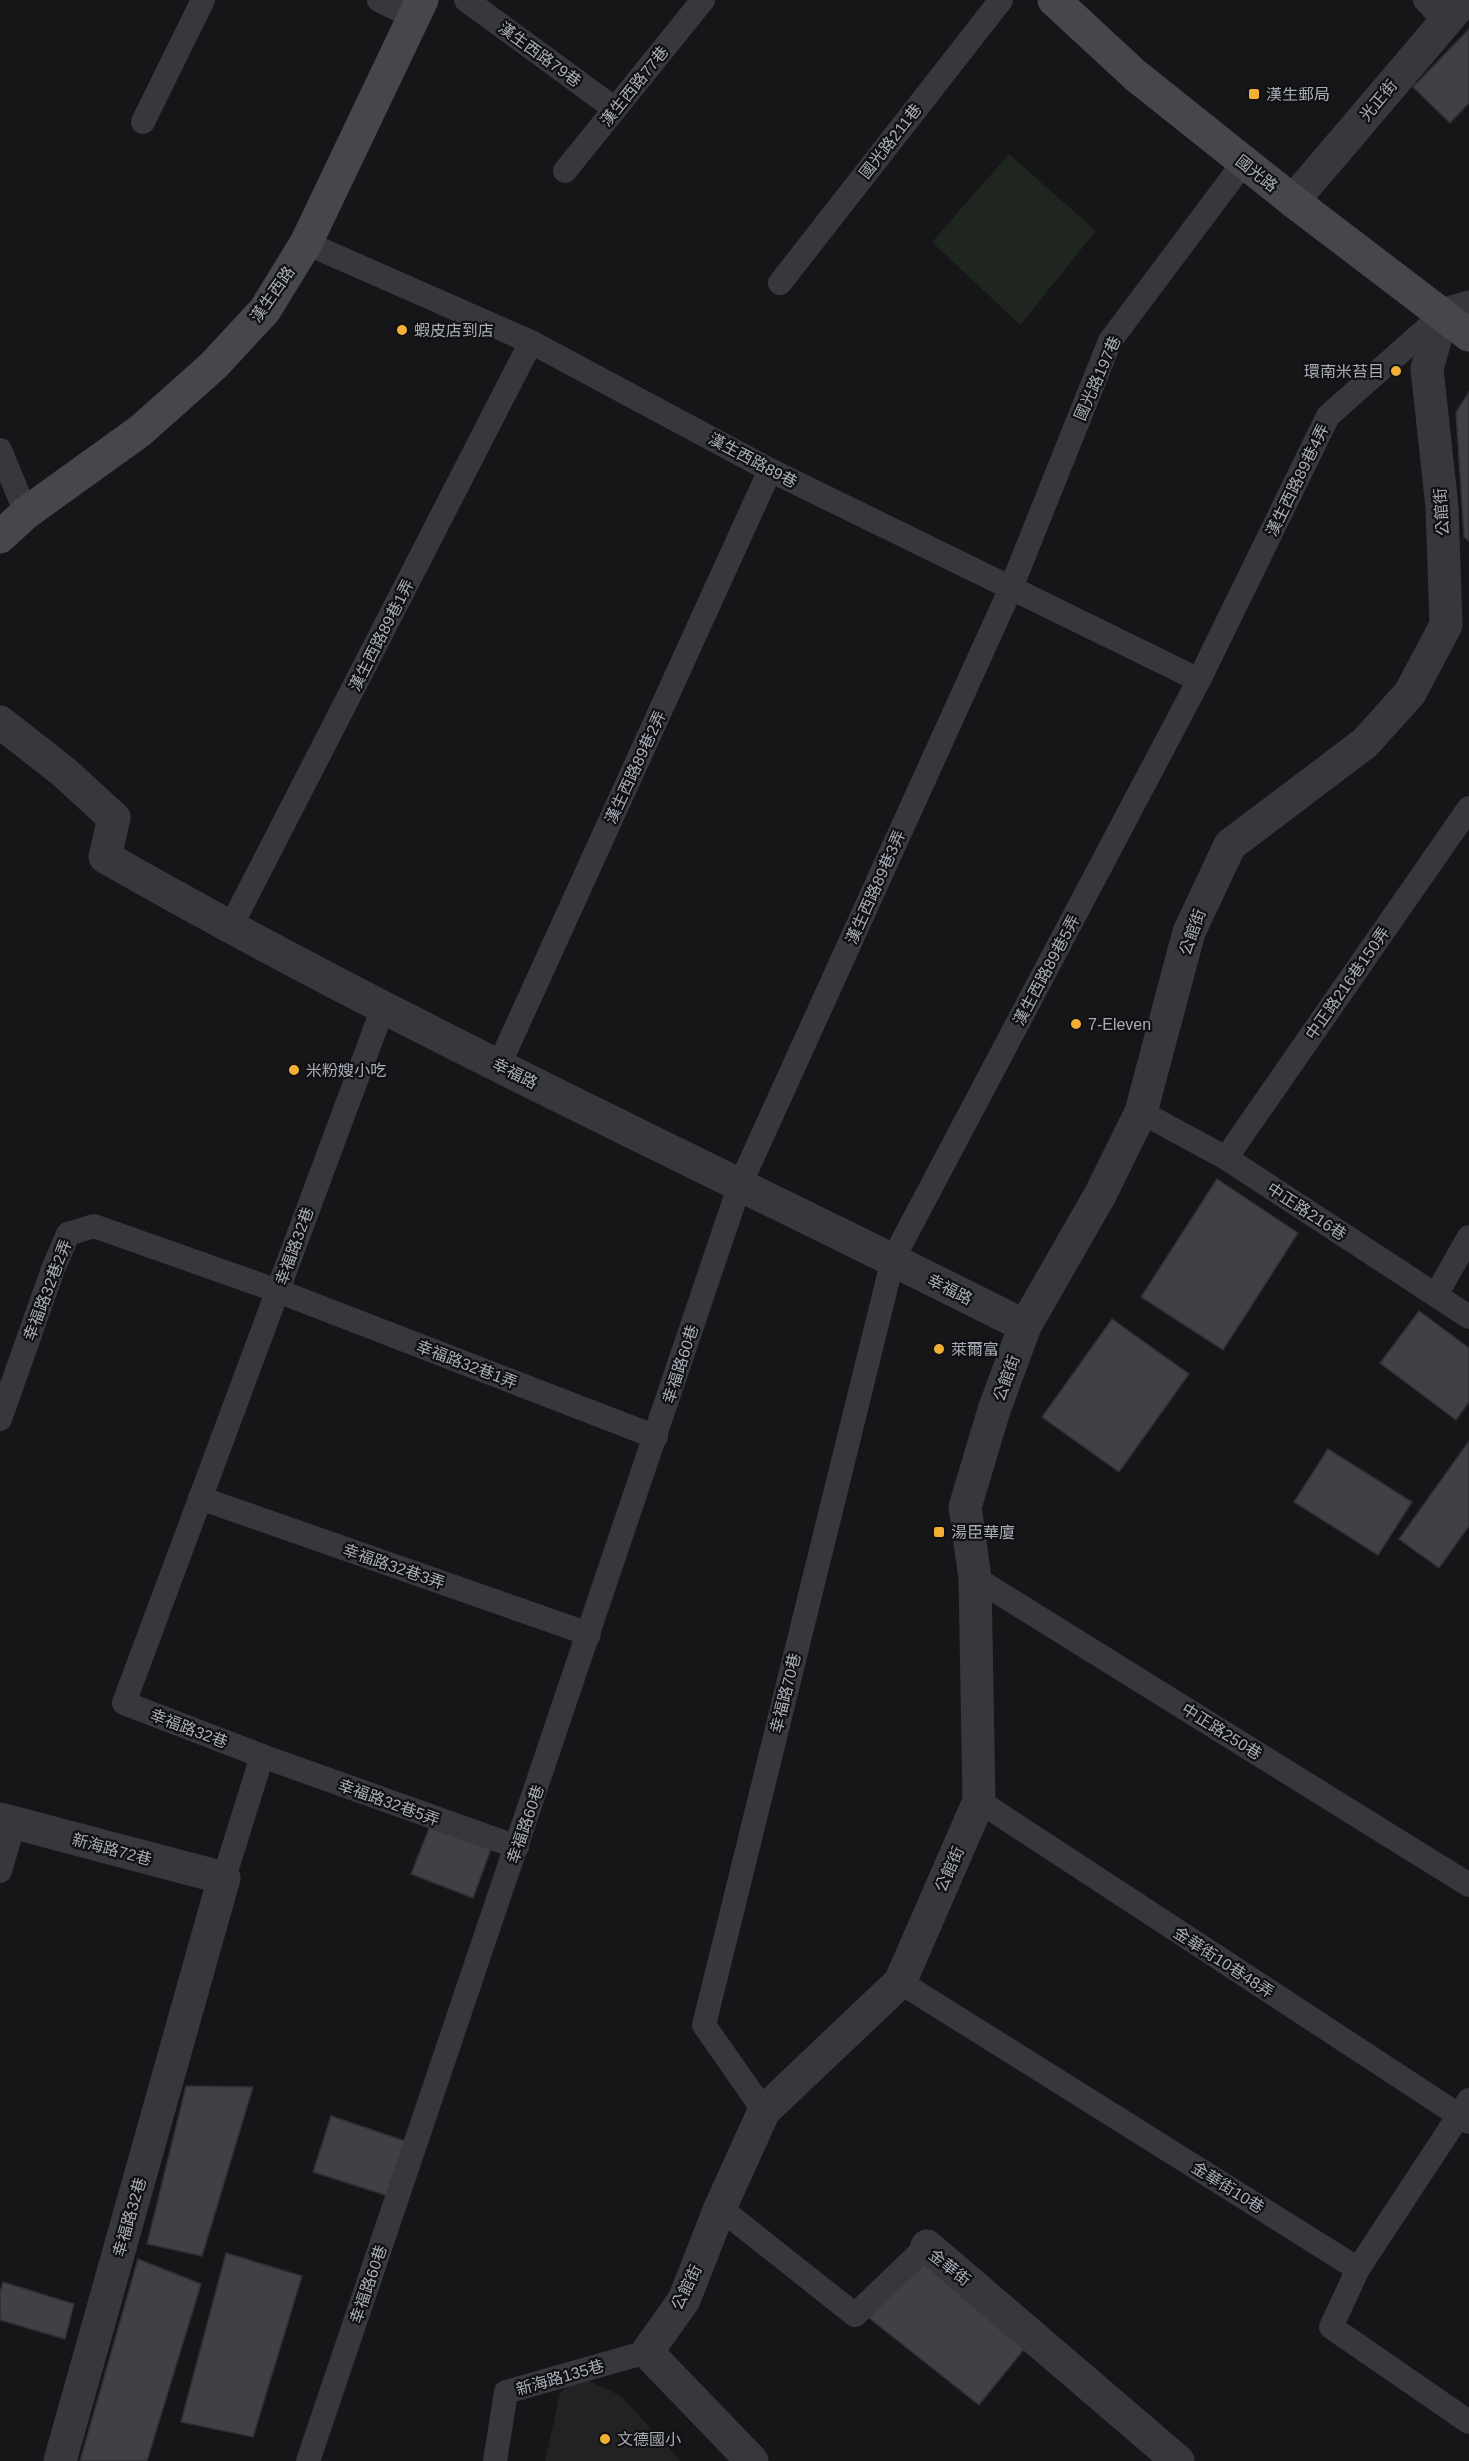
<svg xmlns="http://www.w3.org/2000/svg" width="1469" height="2461" font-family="Arial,'Noto Sans TC',sans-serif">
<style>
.built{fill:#222225}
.green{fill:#1e261f}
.building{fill:#404145;stroke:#303034;stroke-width:1.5}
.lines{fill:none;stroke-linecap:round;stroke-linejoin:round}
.lane{stroke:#37383d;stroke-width:24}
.street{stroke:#37383d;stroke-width:33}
.secondary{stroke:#45474d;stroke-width:33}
.poi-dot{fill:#f2b134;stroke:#111113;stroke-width:2}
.labels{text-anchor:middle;stroke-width:4.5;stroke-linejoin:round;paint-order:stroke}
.street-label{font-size:16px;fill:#a8adb8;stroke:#111113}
.poi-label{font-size:16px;fill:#a8adb8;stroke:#111113;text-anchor:start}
</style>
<rect width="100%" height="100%" fill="#161618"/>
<path class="built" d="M579,2376L621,2396L681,2461H545L560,2393Z"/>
<path class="green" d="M1009,154L1096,231L1020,325L932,242Z"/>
<g class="building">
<path d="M1469,29V103L1450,123L1413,87Z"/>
<path d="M1469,392V541L1464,537L1456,412Z"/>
<path d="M1217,1179L1298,1233L1223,1350L1141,1297Z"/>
<path d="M1419,1311L1469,1348V1402L1456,1420L1380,1363Z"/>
<path d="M1112,1319L1189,1374L1119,1472L1042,1417Z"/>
<path d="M1469,1441V1526L1439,1568L1399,1539Z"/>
<path d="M1328,1449L1412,1502L1378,1555L1294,1502Z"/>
<path d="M430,1826L491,1849L473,1898L411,1874Z"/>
<path d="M186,2086L253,2087L202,2256L147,2244Z"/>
<path d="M331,2116L405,2141L388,2196L313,2172Z"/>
<path d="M226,2253L302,2276L253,2437L181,2422Z"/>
<path d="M919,2255L1029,2343L979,2405L869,2318Z"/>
<path d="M138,2259L201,2284L147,2461H80Z"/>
<path d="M3,2282L74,2304L65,2339L0,2320V2292Z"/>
</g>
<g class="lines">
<g class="lane">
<path d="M379,0L413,17"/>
<path d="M466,0L615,109"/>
<path d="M1425,0L1445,21"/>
<path d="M143,122L203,0"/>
<path d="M565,171L703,0"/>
<path d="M306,243L531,342L770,470L1199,680"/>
<path d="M780,283L1001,0"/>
<path d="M0,450L26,513"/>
<path d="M230,928L531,342"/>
<path d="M499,1065L770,470"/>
<path d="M1141,1112L1226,1158L1469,1317"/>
<path d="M1226,1158L1469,808"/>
<path d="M1436,1295L1469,1237"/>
<path d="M0,1419L53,1269L68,1234L94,1226L278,1291L656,1437"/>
<path d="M200,1498L589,1634"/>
<path d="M975,1578L1469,1885"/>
<path d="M262,1756L517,1847"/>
<path d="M979,1801L1469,2122"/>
<path d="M0,1871L14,1823"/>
<path d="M224,1878L262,1756L124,1703L383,1008"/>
<path d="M900,1982L1358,2269L1331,2327L1469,2422"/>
<path d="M764,2111L704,2025L893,1259L1199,680L1328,416L1442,315"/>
<path d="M720,2208L855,2315L927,2246"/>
<path d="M1358,2269L1469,2100"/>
<path d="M308,2461L739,1187L1011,588L1110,341L1244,162"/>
<path d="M495,2461L506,2392L647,2352"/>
</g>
<g class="street">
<path d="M1293,201L1464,0"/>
<path d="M0,722L65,773L114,818L105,857C404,1028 718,1171 1025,1326"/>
<path d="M0,1819L224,1878L60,2461"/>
<path d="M927,2246L1178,2461"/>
<path d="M752,2461L647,2352L684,2300L720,2208L764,2111L900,1982L979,1801L975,1578L965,1507L994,1410L1025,1326L1100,1195L1141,1112L1189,932L1230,845L1365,743L1410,693L1446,625L1442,507L1427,369L1442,315L1469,307"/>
</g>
<g class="secondary">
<path d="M1054,0L1135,75L1293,201L1469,335"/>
<path d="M0,537L26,513L140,431L213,366L265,310L306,243L422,0"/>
</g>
</g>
<g class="poi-dot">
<rect x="1248" y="88" width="12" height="12" rx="3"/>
<circle cx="402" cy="330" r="6"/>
<circle cx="1396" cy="371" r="6"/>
<circle cx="1076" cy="1024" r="6"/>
<circle cx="294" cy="1070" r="6"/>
<circle cx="939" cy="1349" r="6"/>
<rect x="933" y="1526" width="12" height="12" rx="3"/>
<circle cx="605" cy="2439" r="6"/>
</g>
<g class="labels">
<g class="street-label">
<text transform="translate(540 54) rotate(36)" y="6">漢生西路79巷</text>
<text transform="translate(634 86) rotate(-51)" y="6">漢生西路77巷</text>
<text transform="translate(1378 100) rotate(-50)" y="6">光正街</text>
<text transform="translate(890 141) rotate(-52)" y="6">國光路211巷</text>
<text transform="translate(1257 173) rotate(38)" y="6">國光路</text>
<text transform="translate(272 294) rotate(-55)" y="6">漢生西路</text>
<text transform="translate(1097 378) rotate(-66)" y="6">國光路197巷</text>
<text transform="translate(753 460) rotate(28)" y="6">漢生西路89巷</text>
<text transform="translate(1297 480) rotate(-64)" y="6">漢生西路89巷4弄</text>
<text transform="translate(1441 512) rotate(-94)" y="6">公館街</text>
<text transform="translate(381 635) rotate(-63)" y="6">漢生西路89巷1弄</text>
<text transform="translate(635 767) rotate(-65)" y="6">漢生西路89巷2弄</text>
<text transform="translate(875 887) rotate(-66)" y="6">漢生西路89巷3弄</text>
<text transform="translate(1192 932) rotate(-70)" y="6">公館街</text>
<text transform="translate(1046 970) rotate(-62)" y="6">漢生西路89巷5弄</text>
<text transform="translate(1347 983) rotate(-55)" y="6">中正路216巷150弄</text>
<text transform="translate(515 1073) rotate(27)" y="6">幸福路</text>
<text transform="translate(1307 1211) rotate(33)" y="6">中正路216巷</text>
<text transform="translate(294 1246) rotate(-70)" y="6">幸福路32巷</text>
<text transform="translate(950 1289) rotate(27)" y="6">幸福路</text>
<text transform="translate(47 1290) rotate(-69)" y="6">幸福路32巷2弄</text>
<text transform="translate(467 1364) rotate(21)" y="6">幸福路32巷1弄</text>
<text transform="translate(680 1364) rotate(-72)" y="6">幸福路60巷</text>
<text transform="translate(1006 1378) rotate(-70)" y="6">公館街</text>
<text transform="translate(394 1566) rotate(19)" y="6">幸福路32巷3弄</text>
<text transform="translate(785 1693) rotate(-76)" y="6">幸福路70巷</text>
<text transform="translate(189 1728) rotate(21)" y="6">幸福路32巷</text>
<text transform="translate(1222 1731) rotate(32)" y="6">中正路250巷</text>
<text transform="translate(389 1802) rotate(20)" y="6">幸福路32巷5弄</text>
<text transform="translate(525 1824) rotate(-71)" y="6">幸福路60巷</text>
<text transform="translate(112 1849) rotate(15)" y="6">新海路72巷</text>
<text transform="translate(949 1869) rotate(-66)" y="6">公館街</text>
<text transform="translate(1224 1962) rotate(33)" y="6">金華街10巷48弄</text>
<text transform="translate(1228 2187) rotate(32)" y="6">金華街10巷</text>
<text transform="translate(129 2217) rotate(-74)" y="6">幸福路32巷</text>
<text transform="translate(950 2267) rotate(38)" y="6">金華街</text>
<text transform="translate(368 2284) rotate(-71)" y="6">幸福路60巷</text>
<text transform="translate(686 2287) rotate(-64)" y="6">公館街</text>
<text transform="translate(560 2377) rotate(-16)" y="6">新海路135巷</text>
</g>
<g class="poi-label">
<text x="1266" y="100">漢生郵局</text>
<text x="414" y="336">蝦皮店到店</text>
<text x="1384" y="377" text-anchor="end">環南米苔目</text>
<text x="1088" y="1030">7-Eleven</text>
<text x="306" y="1076">米粉嫂小吃</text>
<text x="951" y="1355">萊爾富</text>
<text x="951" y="1538">湯臣華廈</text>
<text x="617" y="2445">文德國小</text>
</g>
</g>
</svg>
